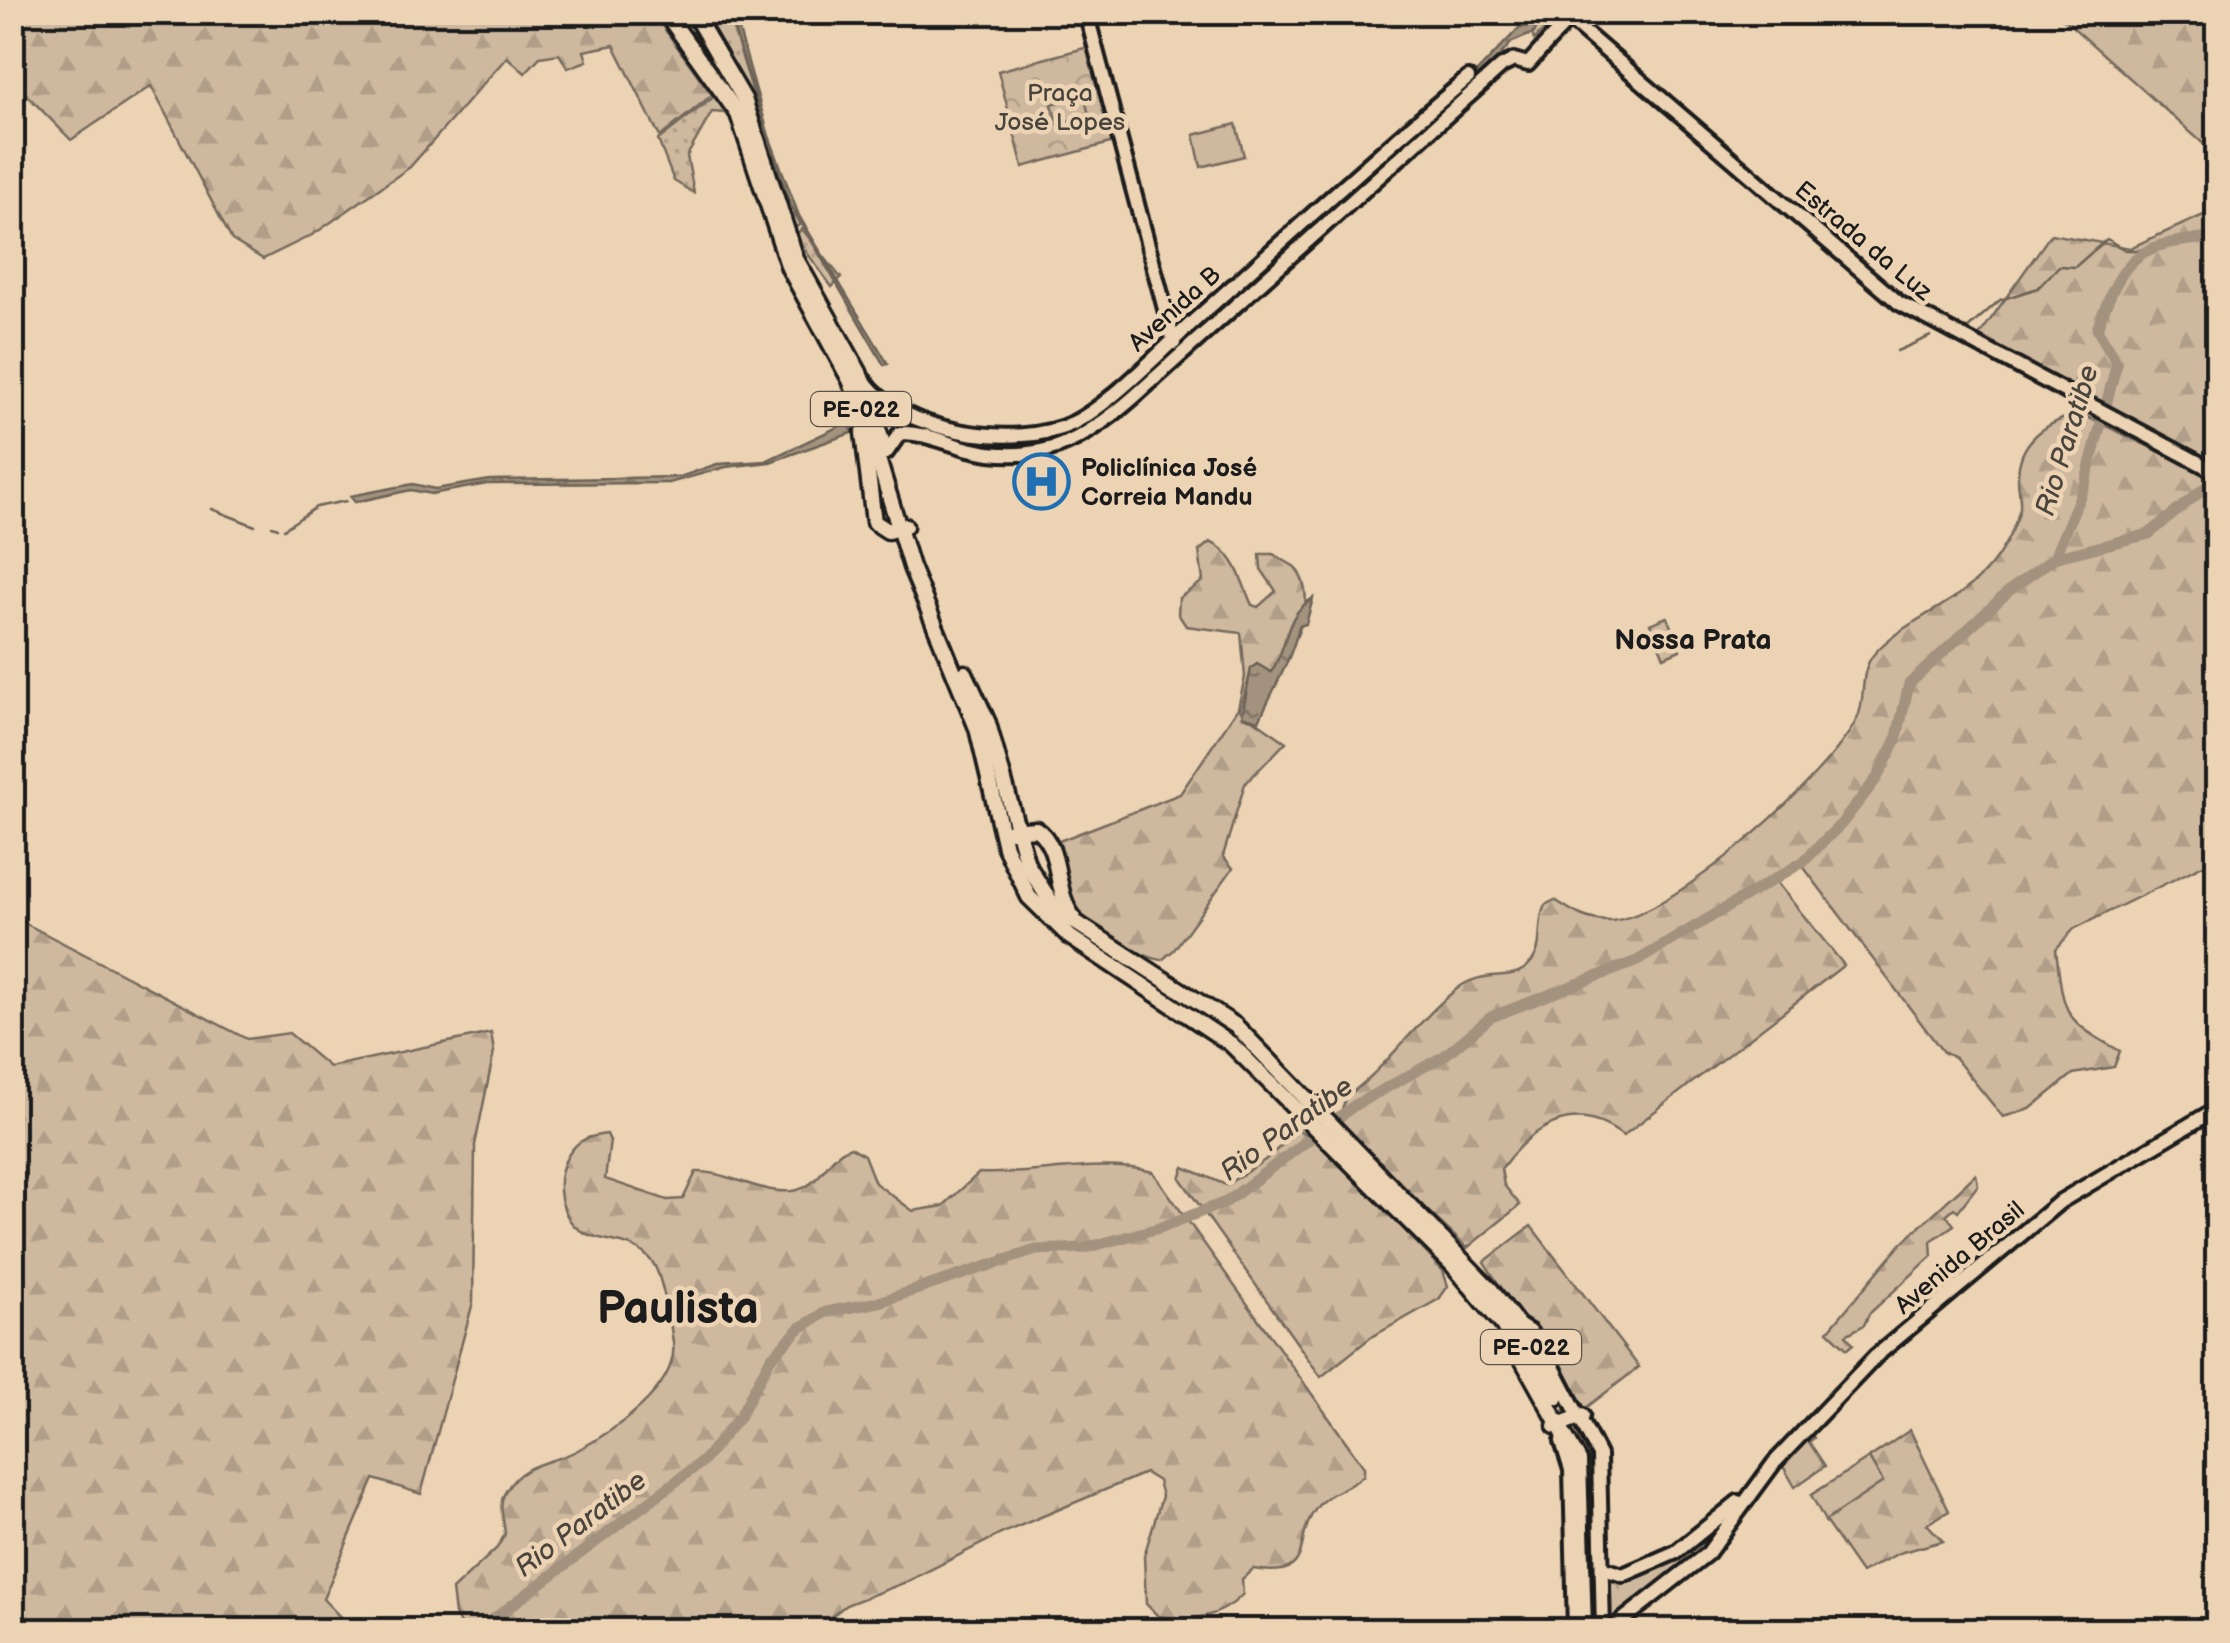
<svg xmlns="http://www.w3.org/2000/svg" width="2230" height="1643" font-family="'Balsamiq Sans',sans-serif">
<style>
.grass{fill:url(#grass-dots);stroke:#756a5d;stroke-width:2.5}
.forest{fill:url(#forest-firs);stroke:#756a5d;stroke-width:2.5}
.park{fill:url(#park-crowns);stroke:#756a5d;stroke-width:2.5}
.pitch{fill:#ceb89e;stroke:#756a5d;stroke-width:2.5}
.water{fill:url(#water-ripples);stroke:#6c6357;stroke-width:2.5}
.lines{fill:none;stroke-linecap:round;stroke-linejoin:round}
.stream{stroke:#6c6357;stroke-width:2.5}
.river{stroke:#a2927e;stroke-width:11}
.major-casing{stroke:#1c1c1c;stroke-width:20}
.highway-casing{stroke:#1c1c1c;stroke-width:21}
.major{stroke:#ecd3b4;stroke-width:12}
.highway{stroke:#ecd3b4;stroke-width:14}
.labels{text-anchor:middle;stroke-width:9;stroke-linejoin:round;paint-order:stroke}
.shield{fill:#ecd3b4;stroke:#5a534a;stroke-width:2.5}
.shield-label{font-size:22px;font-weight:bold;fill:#1c1c1c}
.park-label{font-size:25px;fill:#48433c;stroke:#ecd3b4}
.street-label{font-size:25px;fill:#1c1c1c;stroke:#ecd3b4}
.poi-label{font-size:25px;font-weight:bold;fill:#1c1c1c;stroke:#ecd3b4;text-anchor:start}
.water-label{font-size:28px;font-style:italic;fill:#4b453e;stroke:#ecd3b4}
.neighbourhood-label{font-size:28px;font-weight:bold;fill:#1c1c1c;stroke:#ecd3b4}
.town-label{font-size:45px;font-weight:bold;fill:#1c1c1c;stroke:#ecd3b4}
</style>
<defs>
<pattern id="grass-dots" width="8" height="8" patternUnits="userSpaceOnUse" patternTransform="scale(2.5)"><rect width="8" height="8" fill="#ceb89e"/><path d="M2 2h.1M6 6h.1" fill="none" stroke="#b09e88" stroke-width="1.8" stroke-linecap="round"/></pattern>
<pattern id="forest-firs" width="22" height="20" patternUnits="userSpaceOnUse" patternTransform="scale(2.5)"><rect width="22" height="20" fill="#ceb89e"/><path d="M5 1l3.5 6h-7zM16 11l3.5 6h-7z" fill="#b09e88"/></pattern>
<pattern id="park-crowns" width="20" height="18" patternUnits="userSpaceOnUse" patternTransform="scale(2.5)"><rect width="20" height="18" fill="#ceb89e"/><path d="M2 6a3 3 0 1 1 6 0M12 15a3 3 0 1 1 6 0" fill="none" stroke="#b09e88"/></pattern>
<pattern id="water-ripples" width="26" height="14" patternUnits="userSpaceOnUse" patternTransform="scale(2.5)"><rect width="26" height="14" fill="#a2927e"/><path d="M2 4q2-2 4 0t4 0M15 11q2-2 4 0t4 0" fill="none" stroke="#837666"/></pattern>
</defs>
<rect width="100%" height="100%" fill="#ecd3b4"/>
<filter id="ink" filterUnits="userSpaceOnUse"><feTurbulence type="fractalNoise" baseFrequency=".01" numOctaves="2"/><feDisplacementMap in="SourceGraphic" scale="20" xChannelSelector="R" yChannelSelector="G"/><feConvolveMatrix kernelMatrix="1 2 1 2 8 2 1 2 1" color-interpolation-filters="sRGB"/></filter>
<g filter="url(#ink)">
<g class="grass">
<path d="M664,13H688L737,108Z"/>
<path d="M695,13H728L782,184L800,225L789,230L746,99Z"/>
<path d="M715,96L726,113L712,112L687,156L694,193L674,181L658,140Z"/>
<path d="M802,229L841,278L832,287L805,250L799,254L794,236Z"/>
</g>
<g class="forest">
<path d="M12,13H653L712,95L660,137L614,45L584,51L587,61L568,68L559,54L540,57L525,73L507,57L410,167L314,234L263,259L232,240L151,86L71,140L13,81Z"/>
<path d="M1525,13H1562L1534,40Z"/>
<path d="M2057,13H2217V156Z"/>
<path d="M2217,209V469L1976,340L2051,234L2130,248Z"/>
<path d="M2079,413L2217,479V858L2074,929L2056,949C2064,1015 2062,1019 2120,1051L2114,1067L2073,1074L2030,1109L2003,1117L1955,1058L1943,1052L1802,865L1777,883L1844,965L1623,1136C1575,1099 1532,1126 1501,1169L1504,1185L1520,1205L1467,1248L1347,1134L1339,1118L1346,1097C1388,1067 1417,1020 1458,988C1481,970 1509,980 1524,969C1548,951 1534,926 1545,905L1555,900C1573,912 1587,921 1610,921C1673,918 1829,775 1857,719C1867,699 1858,673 1874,654C1905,617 1965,605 1998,556C2007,542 2016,526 2020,508C2021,499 2018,488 2018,478C2018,440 2046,423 2079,413Z"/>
<path d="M1210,542C1236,553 1241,581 1252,605L1258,607L1276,591L1261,569L1260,554H1273L1295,567C1320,598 1296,649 1271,673L1252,668L1240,710L1286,742L1245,784L1223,856L1233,868L1174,950L1162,960C1139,957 1083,923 1072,902C1062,884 1067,860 1059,841L1180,794L1238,708L1245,677L1241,633L1186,626L1178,614L1179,598L1203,581L1199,551Z"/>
<path d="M13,917L247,1039L289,1033L329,1067L491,1033L494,1052L475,1145L473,1302L421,1494L374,1479L323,1599L353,1630H40L13,1600Z"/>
<path d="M1299,1130L1325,1147L1433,1260L1443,1271L1448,1286L1439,1299L1370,1338L1321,1377L1180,1178L1184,1167L1226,1185L1265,1160Z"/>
<path d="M607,1134L610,1141L605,1179L667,1200L683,1199L696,1172C729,1170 774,1203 805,1187C825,1177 828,1155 851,1147L864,1155L875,1183L913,1211L943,1206L979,1173C1037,1176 1097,1158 1153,1172L1364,1467V1475C1350,1489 1329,1491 1317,1507C1291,1540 1318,1580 1253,1569L1242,1579L1243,1594C1220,1619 1190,1621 1158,1616L1146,1604L1144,1556L1162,1496L1158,1481L1145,1473L1003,1533L906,1582L846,1605L814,1630H463L455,1614L452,1590L497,1548L505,1534C504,1518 497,1505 506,1491C522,1462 551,1464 576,1451C611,1433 679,1388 673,1343C671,1325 662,1276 653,1263C625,1225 573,1257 561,1198C558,1182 560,1168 569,1154C578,1139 590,1136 607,1134Z"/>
<path d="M1976,1174L1978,1185L1958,1211L1954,1208L1946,1215L1954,1225L1931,1241L1932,1256L1869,1314L1864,1325L1846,1335L1853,1344L1847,1349L1828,1331L1901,1244Z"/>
<path d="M1531,1226L1639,1367L1582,1411L1484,1262Z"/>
<path d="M1910,1430L1949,1511L1927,1524L1943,1541L1899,1553L1861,1573L1825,1521L1869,1458Z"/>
<path d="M1810,1432L1814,1438L1809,1442L1825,1466L1795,1487L1783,1466Z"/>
</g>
<g class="park">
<path d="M1096,45L1121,140L1023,167L998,71Z"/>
<path d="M1732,1515L1721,1535L1608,1630L1606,1579C1640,1586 1704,1534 1732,1515Z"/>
</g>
<g class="pitch">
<path d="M1084,95L1089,115L1057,124L1052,104Z"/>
<path d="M1236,124L1244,156L1201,167L1194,135Z"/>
<path d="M1667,617L1680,650L1664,657L1650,624Z"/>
<path d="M1869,1458L1883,1482L1825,1521L1811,1495Z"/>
</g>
<g class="water">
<path d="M729,13H734L769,136L799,216L888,364L884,365L789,202Z"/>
<path d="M1534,13L1541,18L1534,33L1512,42L1485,73L1081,431L1017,452L880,422L879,416H888L1017,447L1080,427L1457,93L1519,28L1534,25Z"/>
<path d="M848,422L854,432L770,462L726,467L669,483L487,484L431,494L411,490L355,502L350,496L413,484L435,489L490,480L680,477L717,464L766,461Z"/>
<path d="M1313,598L1306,624L1299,626C1291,662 1273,688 1259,721L1242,716L1251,668L1257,664L1271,672C1289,646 1283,616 1313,598Z"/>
</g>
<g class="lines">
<g class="stream">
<path d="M1967,329L2000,300L2038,288L2059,266L2075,267L2107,239L2125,250H2145"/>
<path d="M1897,351L1931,336"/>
<path d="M212,509L255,526"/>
<path d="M272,526L278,528"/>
<path d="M284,529L316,507L346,501"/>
</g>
<g class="river">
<path d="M2054,558L2149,534L2218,477"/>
<path d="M479,1630L703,1461L740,1416L770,1359L800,1328L826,1312L879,1302L1036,1250L1085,1248L1159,1228L1226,1202L1355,1105L1444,1056L1491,1017L1637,961L1803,862L1842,823L1877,778L1896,741L1909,684L2010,590L2054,558L2085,484L2117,363L2097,329C2125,252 2139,242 2218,238"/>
</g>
<defs>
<g id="major">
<path d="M1086,12L1174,343"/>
<path d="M864,380C899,433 1018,450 1073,423C1110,405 1163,349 1195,320C1286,239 1375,155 1468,78"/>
<path d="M886,453L900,433C923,432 946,443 969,449C1038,466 1083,442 1134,397L1502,66L1514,60L1528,64L1569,19L1899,303L2218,473"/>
<path d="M1517,1324L1530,1332L1551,1363L1599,1455L1603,1630"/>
<path d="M1562,1441L1571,1470L1575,1630"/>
<path d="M1604,1569L1623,1575L1676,1552L1738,1502"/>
<path d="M1610,1630L1708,1553L1774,1463L1876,1356L2061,1201L2218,1108"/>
</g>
<g id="highway">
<path d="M665,12L738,114L789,268L850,380L867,423L911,567L977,728L1005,847L1029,897L1070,937L1231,1044L1452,1264L1503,1325L1579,1461L1584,1630"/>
<path d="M693,12L744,99L796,259L859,372L882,441"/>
<path d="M863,433L874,522L888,531L905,526"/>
<path d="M965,673L988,723L1027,864L1055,909L1236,1026L1491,1290L1517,1324L1557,1397"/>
<path d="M1011,831L1036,829C1063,847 1053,891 1073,917"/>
<path d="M1555,1426L1582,1416"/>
</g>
</defs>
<use href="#major" class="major-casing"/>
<use href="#highway" class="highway-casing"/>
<use href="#major" class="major"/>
<use href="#highway" class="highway"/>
</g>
</g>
<defs>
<symbol id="hospital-ring" viewBox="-11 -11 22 22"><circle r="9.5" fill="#ecd3b4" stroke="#1f6fb2" stroke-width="1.5"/><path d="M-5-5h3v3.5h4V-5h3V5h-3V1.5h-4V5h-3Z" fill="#1f6fb2"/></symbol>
</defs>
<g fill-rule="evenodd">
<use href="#hospital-ring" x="1010" y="450" width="63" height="63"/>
</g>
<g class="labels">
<g class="shield">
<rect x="811" y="392" width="100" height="34" rx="8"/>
<rect x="1481" y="1330" width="100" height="34" rx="8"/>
</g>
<g class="shield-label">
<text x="861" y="417">PE-022</text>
<text x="1531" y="1355">PE-022</text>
</g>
<g class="park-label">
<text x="1060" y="101">Praça<tspan x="1060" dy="29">José Lopes</tspan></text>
</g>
<g class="street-label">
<text transform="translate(1864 240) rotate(40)" y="9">Estrada da Luz</text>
<text transform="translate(1174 308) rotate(-42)" y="9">Avenida B</text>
<text transform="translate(1959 1257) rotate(-40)" y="9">Avenida Brasil</text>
</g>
<g class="poi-label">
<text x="1081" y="476">Policlínica José<tspan x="1081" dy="29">Correia Mandu</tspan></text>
</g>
<g class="water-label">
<text transform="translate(2066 440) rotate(-73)" y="10">Rio Paratibe</text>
<text transform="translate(1286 1128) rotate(-36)" y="10">Rio Paratibe</text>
<text transform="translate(580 1523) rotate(-37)" y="10">Rio Paratibe</text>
</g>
<g class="neighbourhood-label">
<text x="1693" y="649">Nossa Prata</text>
</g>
<g class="town-label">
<text x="678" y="1323">Paulista</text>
</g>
</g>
<rect width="2230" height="1643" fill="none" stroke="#ecd3b4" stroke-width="50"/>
<rect x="25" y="25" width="2180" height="1593" fill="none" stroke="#1c1c1c" stroke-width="4" filter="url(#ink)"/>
</svg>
